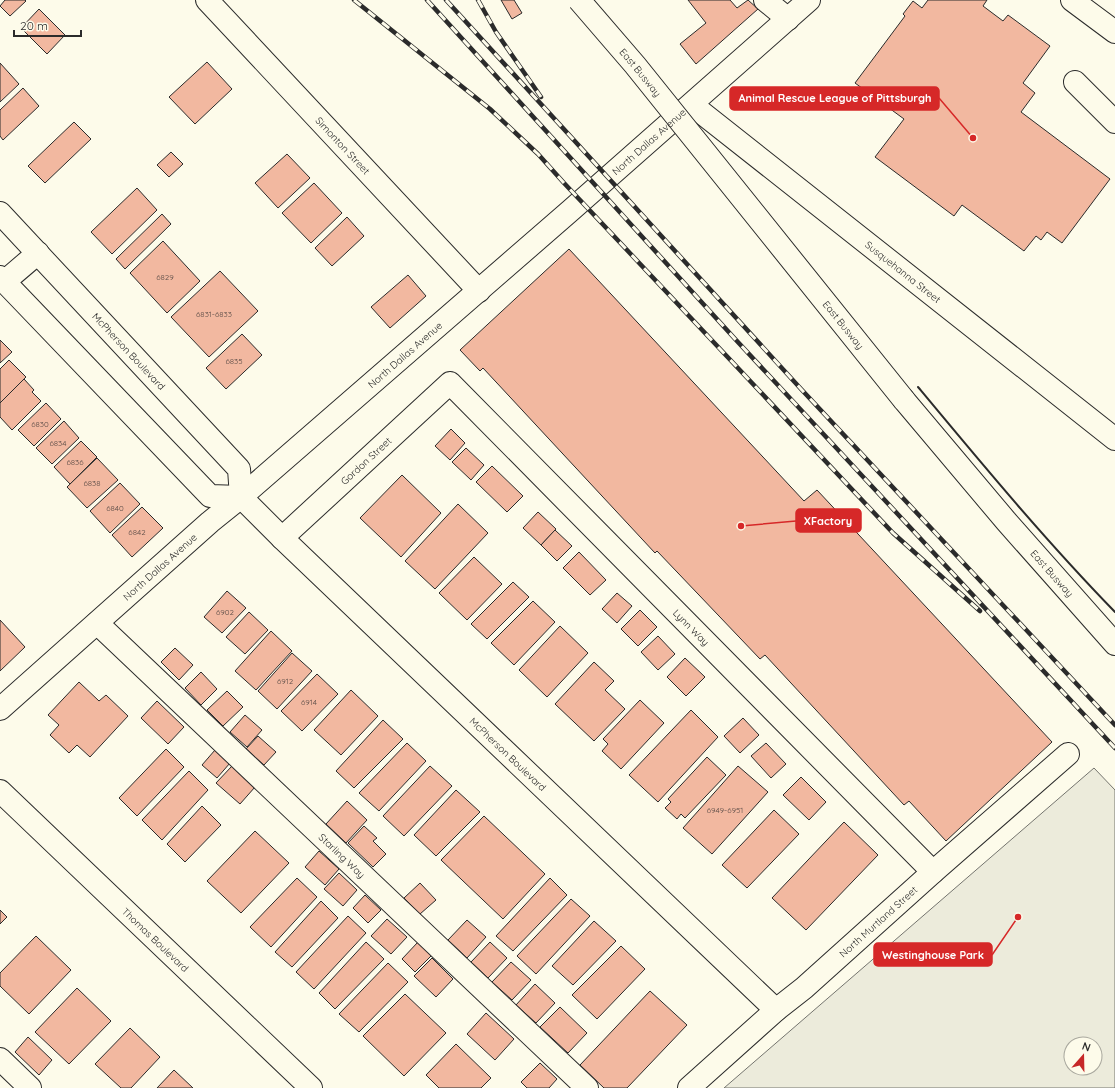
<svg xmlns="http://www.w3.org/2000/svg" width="1115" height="1088" font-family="Quicksand,sans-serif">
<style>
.green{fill:#ecebdb;stroke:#74746e;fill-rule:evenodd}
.building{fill:#f2b8a0;stroke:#2b2b2b}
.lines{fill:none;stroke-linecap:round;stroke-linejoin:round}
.minor-casing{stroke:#2b2b2b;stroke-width:24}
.major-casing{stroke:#2b2b2b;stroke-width:24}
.minor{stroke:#fdfbea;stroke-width:22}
.major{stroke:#fdfbea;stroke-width:22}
.rail-casing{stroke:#2b2b2b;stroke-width:4.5}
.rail{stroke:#fdfbea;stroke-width:3;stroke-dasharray:9;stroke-linecap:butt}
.minor-bridge-casing{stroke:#2b2b2b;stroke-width:24;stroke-linecap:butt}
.minor-bridge{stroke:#fdfbea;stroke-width:22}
.wall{stroke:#2b2b2b;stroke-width:2}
.labels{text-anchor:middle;stroke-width:3;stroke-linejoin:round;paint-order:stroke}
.number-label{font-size:8px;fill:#5d4e48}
.street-label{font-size:10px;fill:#2b2b2b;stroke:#fdfbea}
.leader{fill:none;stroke:#d62828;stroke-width:1.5}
.callout-dot{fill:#d62828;stroke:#fdfbea;stroke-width:1.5}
.callout{fill:#d62828;stroke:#d62828;stroke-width:1.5}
.callout-label{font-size:11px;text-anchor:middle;font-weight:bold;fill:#fff}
</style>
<rect width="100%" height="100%" fill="#fdfbea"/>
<path class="green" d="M1094,768L1115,790V1088H724ZM1071,1044H1095V1068H1071Z"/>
<g class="building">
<path d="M5,0H25L26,1L10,16L0,6Z"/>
<path d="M501,0H514L522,13L512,19Z"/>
<path d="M688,0H730L737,8L748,0L758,9L696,64L680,44L706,23Z"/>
<path d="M928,0H987L983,6L1003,21L1008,15L1050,46L1023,83L1035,93L1021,112L1110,179L1062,243L1047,232L1041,240L1036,236L1024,251L962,205L954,216L875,157L904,119L855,83L905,16L903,14L913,1L922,8Z"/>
<path d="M39,9L65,35L47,54L21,28Z"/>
<path d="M207,62L232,89L195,124L169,97Z"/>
<path d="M0,63L19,84L0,102Z"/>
<path d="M23,88L39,106L3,140L0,136V110Z"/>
<path d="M74,122L91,139L45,183L28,166Z"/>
<path d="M171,152L183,164L169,177L157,165Z"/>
<path d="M287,154L310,178L278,208L255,183Z"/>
<path d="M314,183L342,213L311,243L282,213Z"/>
<path d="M137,188L157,210L112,254L91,232Z"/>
<path d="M162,214L171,224L125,269L116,259Z"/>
<path d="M347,217L364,236L332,266L315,248Z"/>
<path d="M163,241L200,281L167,313L130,273Z"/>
<path d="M569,249L804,501L817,490L1052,742L946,841L909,801L904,805L765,655L760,659L657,551L655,553L483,368L480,371L460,350Z"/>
<path d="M220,271L258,311L209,357L171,317Z"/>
<path d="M408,275L426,296L390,328L371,307Z"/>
<path d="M242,334L262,355L226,389L206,368Z"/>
<path d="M0,340L12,352L0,363Z"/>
<path d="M9,360L26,377L0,403V369Z"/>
<path d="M24,379L34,390L32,392L41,401L12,430L0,417V403Z"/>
<path d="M46,403L61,419L34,446L18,430Z"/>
<path d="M64,421L79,438L52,464L36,448Z"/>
<path d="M451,429L465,443L450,460L435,446Z"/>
<path d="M81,441L97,457L70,484L54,467Z"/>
<path d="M466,448L484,465L471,480L452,462Z"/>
<path d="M97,458L118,480L87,508L67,487Z"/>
<path d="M492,466L523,496L507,512L476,482Z"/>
<path d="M402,475L441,513L401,557L360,518Z"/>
<path d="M120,483L140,504L110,533L90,511Z"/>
<path d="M458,504L488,533L435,589L405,561Z"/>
<path d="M142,507L163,528L132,557L112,535Z"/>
<path d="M538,512L556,529L541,545L523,528Z"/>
<path d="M555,530L572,546L557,561L541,545Z"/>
<path d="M579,552L606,580L590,595L563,568Z"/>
<path d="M474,557L502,584L467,620L439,593Z"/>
<path d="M513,582L529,597L487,639L471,624Z"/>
<path d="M227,591L246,608L222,633L204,617Z"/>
<path d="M617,593L632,606L617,623L602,609Z"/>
<path d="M533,601L555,622L514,665L491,643Z"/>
<path d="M640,610L657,627L638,646L621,629Z"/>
<path d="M249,612L268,630L245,654L226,637Z"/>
<path d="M0,620L25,647L0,671Z"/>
<path d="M560,626L588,653L547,697L519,670Z"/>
<path d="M271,631L292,651L256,690L235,671Z"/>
<path d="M658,636L675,654L658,670L641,652Z"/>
<path d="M175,648L193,665L179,680L161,662Z"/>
<path d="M292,653L312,671L277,709L258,691Z"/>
<path d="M685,658L705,677L686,696L667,677Z"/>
<path d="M594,662L614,681L605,690L625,709L594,741L555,704Z"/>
<path d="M201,672L217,689L201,705L185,688Z"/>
<path d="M317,674L338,694L302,731L281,711Z"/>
<path d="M79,682L99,701L106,695L128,716L90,757L77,745L69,753L50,735L59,725L48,715Z"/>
<path d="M351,690L378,716L341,755L314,730Z"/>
<path d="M227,691L243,707L223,726L207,710Z"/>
<path d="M640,700L664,723L621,769L602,751L608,744L603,739Z"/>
<path d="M157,701L184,727L168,744L141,718Z"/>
<path d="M691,710L718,737L658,802L629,775Z"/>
<path d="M245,715L262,730L247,747L230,732Z"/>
<path d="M743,718L759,735L740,753L724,736Z"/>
<path d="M383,720L403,739L354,788L336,771Z"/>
<path d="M258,736L276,752L264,765L246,749Z"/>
<path d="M407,743L426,761L379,811L359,793Z"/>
<path d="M766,743L786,764L771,778L751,756Z"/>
<path d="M166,749L184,767L137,816L119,798Z"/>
<path d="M215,750L230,763L217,778L202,765Z"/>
<path d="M707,757L726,775L685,818L681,814L677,819L665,808L671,802L668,799Z"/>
<path d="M232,766L255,787L240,804L216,783Z"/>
<path d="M430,766L452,786L404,836L383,816Z"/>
<path d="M738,766L768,792L712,854L683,828Z"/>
<path d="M189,771L208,790L162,840L142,820Z"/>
<path d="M801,777L826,802L809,820L783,795Z"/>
<path d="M456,790L480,812L436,856L414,835Z"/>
<path d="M347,801L367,820L346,843L326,824Z"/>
<path d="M202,806L221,825L185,862L167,844Z"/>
<path d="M774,810L799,834L747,888L722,865Z"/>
<path d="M484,816L545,874L503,919L441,860Z"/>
<path d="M844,822L878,855L806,930L772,898Z"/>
<path d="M364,826L377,838L373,841L386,854L373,867L348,843Z"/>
<path d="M255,831L289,863L241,913L207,881Z"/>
<path d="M319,851L339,869L325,885L305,867Z"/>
<path d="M339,873L357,890L343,906L324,889Z"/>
<path d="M297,878L317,897L271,947L250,927Z"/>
<path d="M550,878L567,895L513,951L496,936Z"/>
<path d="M420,883L436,900L420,914L404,898Z"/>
<path d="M365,895L381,910L368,923L353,908Z"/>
<path d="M571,899L590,916L536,974L517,956Z"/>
<path d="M321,901L338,918L292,967L275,952Z"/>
<path d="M0,910L7,917L0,924Z"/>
<path d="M348,916L366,933L314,989L296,972Z"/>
<path d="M387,919L407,937L391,954L371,936Z"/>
<path d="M467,920L486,937L467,958L448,940Z"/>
<path d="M594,921L616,941L573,985L552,966Z"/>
<path d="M36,936L71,970L29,1014L0,986V973Z"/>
<path d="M366,942L384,959L335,1009L319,993Z"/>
<path d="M418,942L432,955L415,972L402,959Z"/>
<path d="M490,942L507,958L488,978L471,962Z"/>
<path d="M621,946L645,969L597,1019L572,995Z"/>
<path d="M432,958L453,979L436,997L414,976Z"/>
<path d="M511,962L531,980L512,1000L492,982Z"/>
<path d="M388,963L408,982L359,1032L339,1014Z"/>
<path d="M535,984L555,1003L536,1023L516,1005Z"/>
<path d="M77,988L111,1021L69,1064L35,1032Z"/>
<path d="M650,991L687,1025L627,1088H604L580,1065Z"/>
<path d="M405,994L446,1033L404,1076L363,1036Z"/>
<path d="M560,1007L587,1033L568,1053L540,1027Z"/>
<path d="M486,1013L514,1039L495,1060L467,1034Z"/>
<path d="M130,1028L160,1057L131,1088H121L95,1064Z"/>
<path d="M28,1037L52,1060L39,1075L15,1052Z"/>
<path d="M456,1044L491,1078L481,1088H439L426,1075Z"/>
<path d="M540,1063L557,1079L549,1088H527L521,1082Z"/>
<path d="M174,1070L193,1088H157Z"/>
</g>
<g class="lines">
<defs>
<g id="minor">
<path id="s1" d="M207,0L479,291"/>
<path d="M765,0L788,19"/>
<path d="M1072,0L1115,32"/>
<path d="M1075,82L1115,122"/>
<path id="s2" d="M692,105L1115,439"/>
<path id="s3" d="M0,213L239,469L241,497L282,538L776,1010"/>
<path d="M0,277L210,496L241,497"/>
<path d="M4,282L38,253"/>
<path id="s4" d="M904,400L1006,521L1115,644"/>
<path id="s5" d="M282,538L450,383L933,872"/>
<path id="s6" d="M97,623L587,1088"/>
<path id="s7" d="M0,791L311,1088"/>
<path d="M0,1059L30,1088"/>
<path id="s8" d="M689,1088L776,1010L804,988L933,872L1068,754"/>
</g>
<g id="major">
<path id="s9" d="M0,709L210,522L241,497L570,211L809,0"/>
</g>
</defs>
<use href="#minor" class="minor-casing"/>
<use href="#major" class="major-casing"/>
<use href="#minor" class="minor"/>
<use href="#major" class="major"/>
<defs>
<g id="rail">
<path d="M354,0L490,109L538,154L564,183L893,533L980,611"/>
<path d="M427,0L736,340L1115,748"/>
<path d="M446,0L801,389L1115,725"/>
<path d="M478,0L496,32L541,97"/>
</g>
</defs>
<use href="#rail" class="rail-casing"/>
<use href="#rail" class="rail"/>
<defs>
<g id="minor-bridge">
<path id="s10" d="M579,0L635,65L904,400"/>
</g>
</defs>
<use href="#minor-bridge" class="minor-bridge-casing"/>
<use href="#minor-bridge" class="minor-bridge"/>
<path class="wall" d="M918,387C982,464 1045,540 1115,612"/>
</g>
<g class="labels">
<g class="number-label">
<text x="165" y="280">6829</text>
<text x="214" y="317">6831-6833</text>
<text x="234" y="364">6835</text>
<text x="40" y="427">6830</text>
<text x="58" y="446">6834</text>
<text x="75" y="465">6836</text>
<text x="92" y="486">6838</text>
<text x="115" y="511">6840</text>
<text x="137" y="535">6842</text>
<text x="225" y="615">6902</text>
<text x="285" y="684">6912</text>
<text x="309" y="705">6914</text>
<text x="725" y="813">6949-6951</text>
</g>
<g class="street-label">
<text dy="4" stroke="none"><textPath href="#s10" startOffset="95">East Busway</textPath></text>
<text dy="4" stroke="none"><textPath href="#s9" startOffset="862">North Dallas Avenue</textPath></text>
<text dy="4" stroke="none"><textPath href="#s1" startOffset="199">Simonton Street</textPath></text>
<text dy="4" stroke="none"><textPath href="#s2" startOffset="269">Susquehanna Street</textPath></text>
<text dy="4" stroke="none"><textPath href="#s10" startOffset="419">East Busway</textPath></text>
<text dy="4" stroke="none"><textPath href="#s3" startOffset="189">McPherson Boulevard</textPath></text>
<text dy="4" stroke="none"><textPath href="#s9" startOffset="538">North Dallas Avenue</textPath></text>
<text dy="4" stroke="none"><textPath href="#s5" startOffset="114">Gordon Street</textPath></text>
<text dy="4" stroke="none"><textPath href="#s9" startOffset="214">North Dallas Avenue</textPath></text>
<text dy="4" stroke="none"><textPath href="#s4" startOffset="228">East Busway</textPath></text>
<text dy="4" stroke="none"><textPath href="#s5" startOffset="572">Lynn Way</textPath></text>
<text dy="4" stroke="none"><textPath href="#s3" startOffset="749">McPherson Boulevard</textPath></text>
<text dy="4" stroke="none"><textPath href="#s6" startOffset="338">Starling Way</textPath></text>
<text dy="4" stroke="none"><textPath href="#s8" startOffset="252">North Murtland Street</textPath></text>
<text dy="4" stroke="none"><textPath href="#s7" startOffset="215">Thomas Boulevard</textPath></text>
</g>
</g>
<path class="leader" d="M973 138L939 98M741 526L796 521M1018 917L992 955"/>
<g class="callout-dot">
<circle cx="973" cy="138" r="4"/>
<circle cx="741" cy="526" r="4"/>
<circle cx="1018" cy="917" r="4"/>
</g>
<g class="callout">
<rect x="730" y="87" width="209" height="23" rx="4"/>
<rect x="796" y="509" width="65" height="23" rx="4"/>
<rect x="874" y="943" width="118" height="23" rx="4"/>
</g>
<g class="callout-label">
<text x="835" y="102">Animal Rescue League of Pittsburgh</text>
<text x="828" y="525">XFactory</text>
<text x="933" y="959">Westinghouse Park</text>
</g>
<g transform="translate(1083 1056) rotate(20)"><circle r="19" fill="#fdfbea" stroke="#a9a89e"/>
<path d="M0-3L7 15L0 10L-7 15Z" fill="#c62828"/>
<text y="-6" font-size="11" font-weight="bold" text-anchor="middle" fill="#2b2b2b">N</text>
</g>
<path d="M14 30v6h67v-6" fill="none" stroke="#2b2b2b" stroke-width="2"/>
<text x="20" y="30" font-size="12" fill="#2b2b2b" stroke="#fdfbea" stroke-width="3" paint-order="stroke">20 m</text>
</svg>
